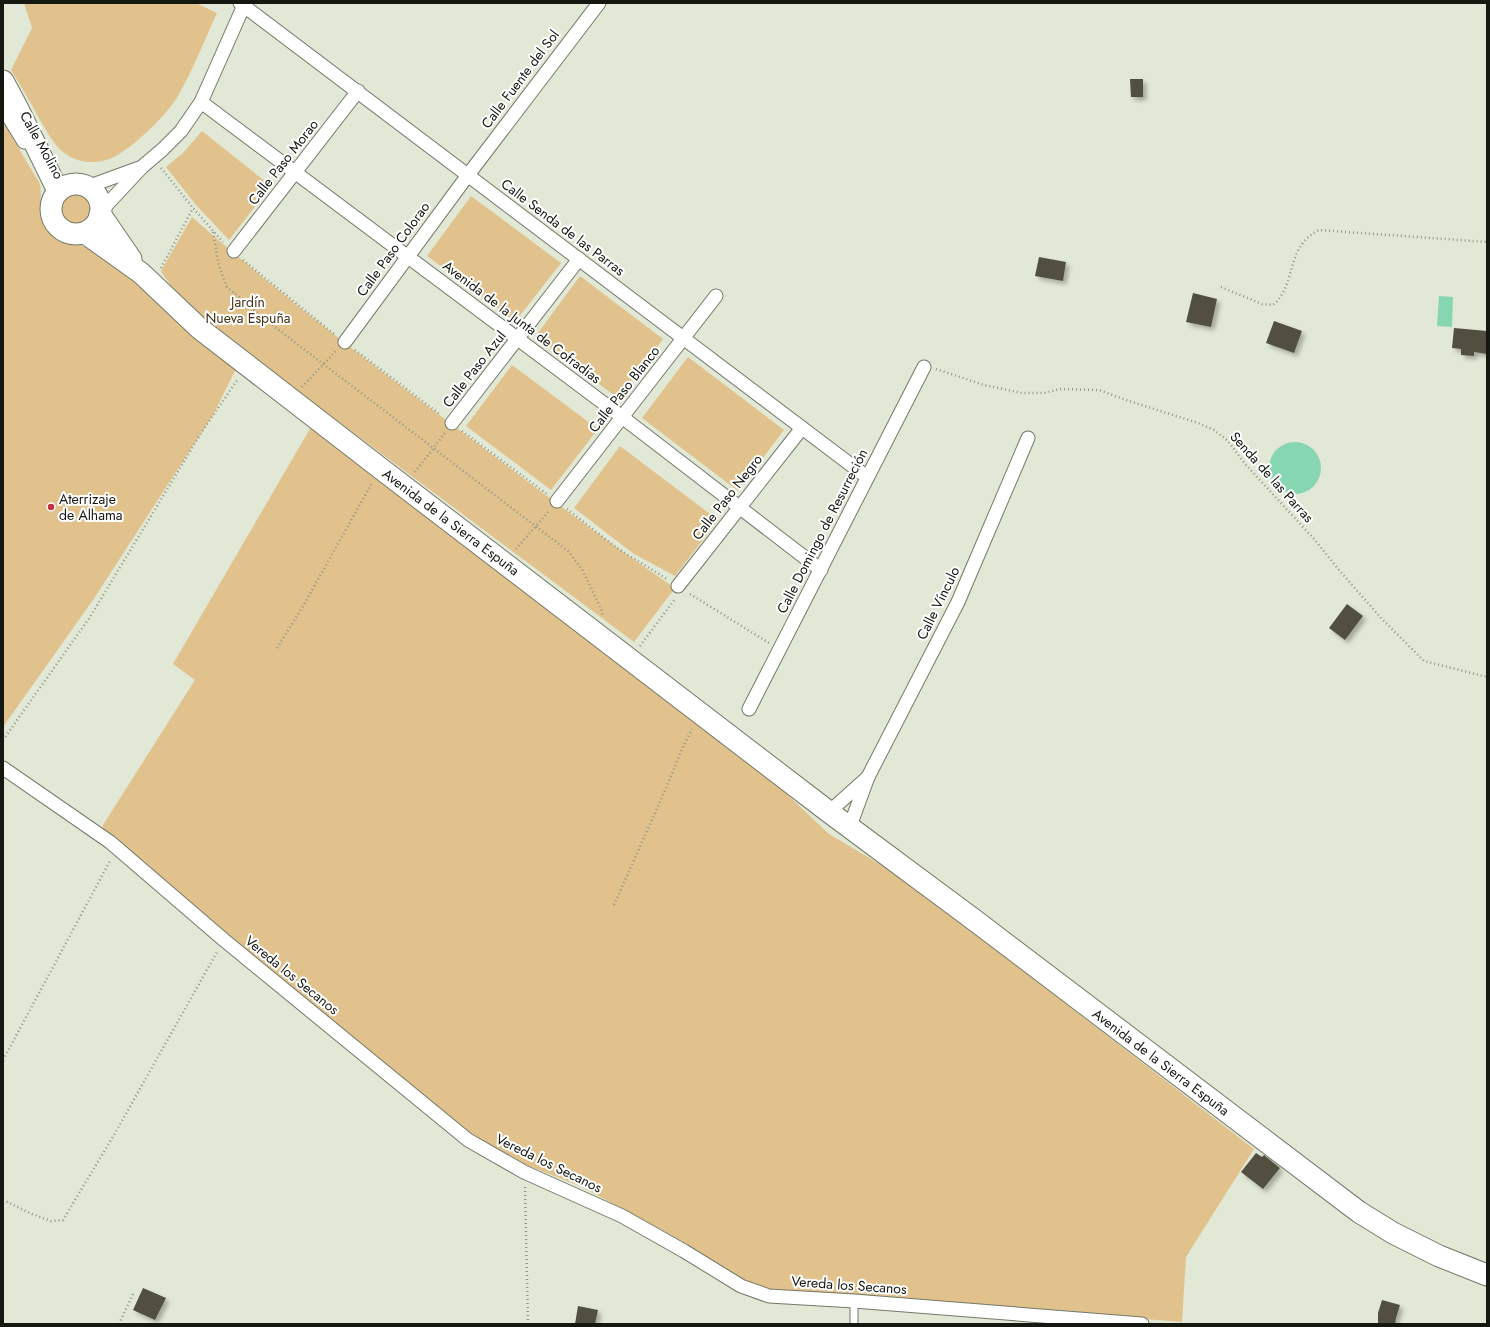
<svg xmlns="http://www.w3.org/2000/svg" width="1490" height="1327" font-family="Jost,sans-serif">
<style>
.green{fill:#e1c28c}
.water{fill:#86d6b1}
.building{fill:#525040;filter:url(#shadow)}
.lines{fill:none;stroke-linecap:round;stroke-linejoin:round}
.lane-casing{stroke:#737968;stroke-width:9}
.street-casing{stroke:#737968;stroke-width:15}
.primary-casing{stroke:#737968;stroke-width:23}
.path{stroke:#919588;stroke-width:2.5;stroke-dasharray:1 3;stroke-linecap:butt}
.lane{stroke:#fff;stroke-width:7}
.street{stroke:#fff;stroke-width:13}
.primary{stroke:#fff;stroke-width:21}
.poi-dot{fill:#c23241;stroke:#fff;stroke-width:1.5}
.labels{text-anchor:middle;stroke-width:4;stroke-linejoin:round;paint-order:stroke}
.street-label{font-size:14px;fill:#151711;stroke:#fff}
.park-label{font-size:14px;fill:#413113;stroke:#fff}
.poi-label{font-size:14px;fill:#151711;stroke:#fff;text-anchor:start}
</style>
<defs>
<filter id="shadow"><feDropShadow dx="3.5" dy="3.5" stdDeviation="2" flood-color="#0004"/></filter>
</defs>
<rect width="100%" height="100%" fill="#e2e8d6"/>
<g class="green">
<path d="M24,3H196L217,13C204,41 193,70 178,96C166,116 133,148 112,158C96,165 76,163 63,152C53,144 47,131 40,120C31,103 21,86 11,70L32,28Z"/>
<path d="M3,122L40,184C42,195 39,207 42,218C47,239 69,241 86,247C95,251 102,256 110,261L236,369L213,415L93,600L3,727Z"/>
<path d="M202,131L271,186L229,240L196,205L166,167L183,153Z"/>
<circle cx="76" cy="209" r="18"/>
<path d="M471,196L561,263L515,322L427,256Z"/>
<path d="M192,217C277,292 367,361 458,429C530,483 601,538 675,588L634,642L264,366C232,341 181,306 161,271Z"/>
<path d="M580,276L663,339L618,398L535,337Z"/>
<path d="M688,357L784,430L738,491L642,418Z"/>
<path d="M512,365L598,429L551,490L466,426Z"/>
<path d="M311,427L758,767L829,834L900,876L1254,1149L1186,1257L1182,1322L769,1289L741,1280L673,1236L582,1187L509,1158L468,1131L393,1072L103,830V825L195,680L173,664Z"/>
<path d="M620,446L718,520L675,576L634,554L574,508Z"/>
</g>
<g class="water">
<path d="M1439,296L1453,297L1452,327L1437,326Z"/>
<circle cx="1295" cy="468" r="26"/>
</g>
<g class="building">
<path d="M1130,79H1143V97H1131Z"/>
<path d="M1039,257L1066,262L1063,281L1035,276Z"/>
<path d="M1193,293L1217,299L1211,327L1186,322Z"/>
<path d="M1274,321L1302,331L1294,353L1266,343Z"/>
<path d="M1454,328L1487,331V354L1474,352V356L1461,355V349L1452,348Z"/>
<path d="M1347,604L1363,616L1345,640L1329,628Z"/>
<path d="M1256,1153L1262,1157L1264,1155L1280,1168L1263,1189L1241,1172Z"/>
<path d="M143,1288L166,1298L155,1320L133,1310Z"/>
<path d="M1382,1300L1400,1305L1396,1318L1395,1324H1378V1313Z"/>
<path d="M578,1306L598,1310L595,1324H575Z"/>
</g>
<g class="lines">
<defs>
<path id="lane" d="M854,1301V1324"/>
<g id="street">
<path d="M240,3L867,477"/>
<path d="M201,102L622,417L821,570"/>
<path d="M3,108L24,142"/>
<path d="M87,187L139,168"/>
<path d="M100,212L142,167L163,149L181,131L201,102L245,3"/>
<path d="M234,251L358,91"/>
<path d="M345,342L468,175L599,3"/>
<path d="M452,423L579,259"/>
<path d="M557,501L716,296"/>
<path d="M678,586L802,428"/>
<path d="M749,709L924,367"/>
<path d="M3,768L110,842L224,940L468,1140L524,1172L622,1216L684,1251L741,1286L769,1296L854,1301L1142,1324"/>
<path d="M868,777L958,602L1028,438"/>
<path d="M829,812L868,777L850,826"/>
</g>
<g id="primary">
<path d="M3,81L18,109L58,191"/>
<circle cx="76" cy="209" r="25"/>
<path d="M100,214L131,259"/>
<path d="M85,233L141,273L199,328L380,468L829,812L973,919L1359,1212L1393,1233L1439,1256L1487,1275"/>
</g>
</defs>
<use href="#lane" class="lane-casing"/>
<use href="#street" class="street-casing"/>
<use href="#primary" class="primary-casing"/>
<g class="path">
<path d="M161,168L193,208L223,242"/>
<path d="M213,232L219,266L227,287L267,321L568,551L582,569L601,609L603,616"/>
<path d="M243,260L334,334"/>
<path d="M161,268L193,208"/>
<path d="M1221,287L1262,304L1273,305C1298,283 1284,248 1319,230L1487,242"/>
<path d="M355,350L441,415"/>
<path d="M936,369L984,385L1022,393H1044L1060,389L1099,390L1129,401L1198,423L1214,430L1227,440L1246,465L1314,539L1339,570L1381,618L1424,661L1487,677"/>
<path d="M302,387L336,351"/>
<path d="M462,431L547,494"/>
<path d="M415,472L445,433"/>
<path d="M567,509L617,548L667,579"/>
<path d="M516,549L549,511"/>
<path d="M690,594L769,643"/>
<path d="M640,646L675,599"/>
<path d="M277,648L302,608L372,483"/>
<path d="M3,740L90,617L203,430L238,379"/>
<path d="M614,905L667,786L682,749L692,729"/>
<path d="M3,1060L110,861"/>
<path d="M525,1187L528,1324"/>
<path d="M3,1200L32,1214L51,1221L63,1220L114,1135L217,952"/>
<path d="M119,1324L133,1294"/>
</g>
<use href="#lane" class="lane"/>
<use href="#street" class="street"/>
<use href="#primary" class="primary"/>
</g>
<circle class="poi-dot" cx="51" cy="507" r="4"/>
<g class="labels">
<g class="street-label">
<text transform="translate(520 79) rotate(-53)" y="5">Calle Fuente del Sol</text>
<text transform="translate(42 145) rotate(61)" y="5">Calle Molino</text>
<text transform="translate(283 162) rotate(-52)" y="5">Calle Paso Morao</text>
<text transform="translate(563 227) rotate(37)" y="5">Calle Senda de las Parras</text>
<text transform="translate(393 249) rotate(-54)" y="5">Calle Paso Colorao</text>
<text transform="translate(522 322) rotate(37)" y="5">Avenida de la Junta de Cofradías</text>
<text transform="translate(474 369) rotate(-52)" y="5">Calle Paso Azul</text>
<text transform="translate(624 389) rotate(-52)" y="5">Calle Paso Blanco</text>
<text transform="translate(1272 477) rotate(48)" y="5">Senda de las Parras</text>
<text transform="translate(727 497) rotate(-52)" y="5">Calle Paso Negro</text>
<text transform="translate(451 522) rotate(37)" y="5">Avenida de la Sierra Espuña</text>
<text transform="translate(822 531) rotate(-63)" y="5">Calle Domingo de Resurreción</text>
<text transform="translate(938 603) rotate(-64)" y="5">Calle Vínculo</text>
<text transform="translate(292 975) rotate(39)" y="5">Vereda los Secanos</text>
<text transform="translate(1161 1062) rotate(37)" y="5">Avenida de la Sierra Espuña</text>
<text transform="translate(549 1163) rotate(26)" y="5">Vereda los Secanos</text>
<text transform="translate(849 1285) rotate(4)" y="5">Vereda los Secanos</text>
</g>
<g class="park-label">
<text x="248" y="307">Jardín<tspan x="248" dy="16">Nueva Espuña</tspan></text>
</g>
<g class="poi-label">
<text x="59" y="504">Aterrizaje<tspan x="59" dy="16">de Alhama</tspan></text>
</g>
</g>
<rect width="1490" height="1327" fill="none" stroke="#151711" stroke-width="8"/>
</svg>
